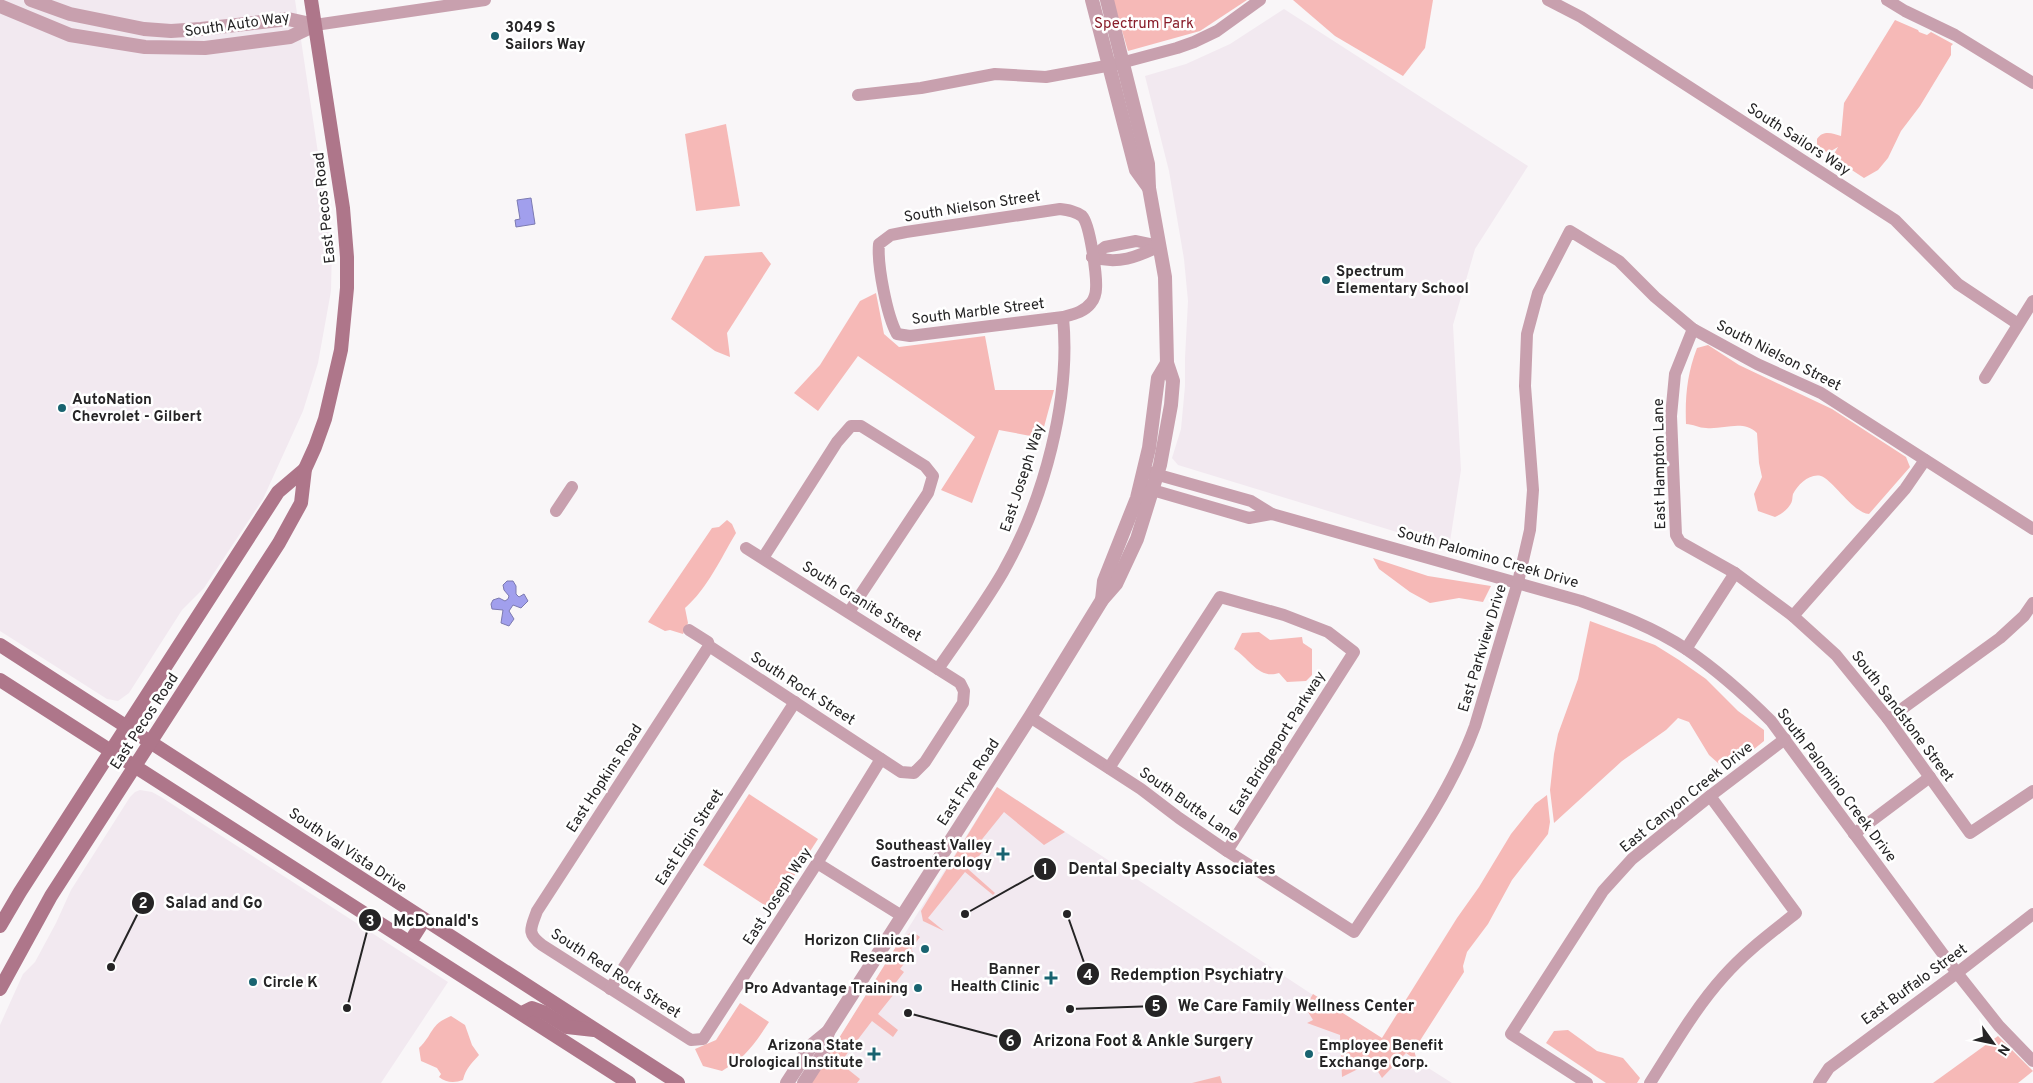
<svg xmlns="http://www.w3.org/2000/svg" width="2033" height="1083" font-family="Overpass,sans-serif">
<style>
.built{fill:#f2e9f0}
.green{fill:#f6b9b7}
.water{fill:#a19fed;stroke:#7c7ab1}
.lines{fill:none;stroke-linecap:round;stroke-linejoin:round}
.minor{stroke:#c8a0ae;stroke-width:12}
.tertiary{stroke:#c8a0ae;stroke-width:14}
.secondary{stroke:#ae768a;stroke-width:14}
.poi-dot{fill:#196370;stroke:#fff;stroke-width:2}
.labels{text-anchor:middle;stroke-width:5;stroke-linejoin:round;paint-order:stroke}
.park-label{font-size:15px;fill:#891e2b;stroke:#fff}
.street-label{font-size:15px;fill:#252425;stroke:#fff}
.poi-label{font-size:15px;font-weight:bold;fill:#252425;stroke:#fff;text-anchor:start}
.leader{fill:none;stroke:#252425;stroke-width:2}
.callout-dot{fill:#252425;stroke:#fff;stroke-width:2}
.mark-label{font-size:15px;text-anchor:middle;font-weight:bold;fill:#fff}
.callout-label{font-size:16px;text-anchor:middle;font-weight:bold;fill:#252425;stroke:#fff;stroke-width:5;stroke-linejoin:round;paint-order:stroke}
</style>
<rect width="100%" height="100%" fill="#f9f6f8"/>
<g class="built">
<path d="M0,0H295L332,246L331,291L318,363L303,411L263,499L204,588L182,610L129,693L118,701L107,699L0,631Z"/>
<path d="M1284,9L1528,166L1475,249L1453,325L1461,470L1449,548L1178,465L1172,458L1181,429L1185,386V358L1188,301L1184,259L1169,171L1145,76L1186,64L1230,44Z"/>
<path d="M997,787L1310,993L1452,1083H811Z"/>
<path d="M140,790L152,792L161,797L448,982L381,1083H0V1025L23,974L35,962L56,923L71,890L130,797L135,792Z"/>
</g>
<g class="green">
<path d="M1113,0H1247L1200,31L1128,51Z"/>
<path d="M1293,0H1433L1425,48L1403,76L1335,36Z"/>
<path d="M1895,20L1918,30L1919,32L1927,35L1931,32L1953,44L1951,46V55L1920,106L1901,131L1888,158L1878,170L1864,178L1832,157L1838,147L1831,151L1823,152L1817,147V139C1823,130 1832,133 1841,136L1844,103Z"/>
<path d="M726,124L740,206L696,211L685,134Z"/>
<path d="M762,252L771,264L727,333L730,357L715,351L671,319L705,256Z"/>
<path d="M876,293L884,334L899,347L985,336L995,390H1054L1041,438L999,430L972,503L941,490L975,437L858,356L818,411L794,393L820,365L860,301Z"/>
<path d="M1708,345L1739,365L1832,409L1906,457L1910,467L1869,514C1853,513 1833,480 1821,476C1810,473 1798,484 1793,494C1792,498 1793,501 1790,505C1786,511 1781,514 1775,517L1758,511L1754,494L1762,477L1759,463L1757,433C1743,419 1723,430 1706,428C1699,428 1693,424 1686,424C1685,397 1687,374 1697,348Z"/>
<path d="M727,520L732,524L736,533C721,558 707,589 685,608L688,623L683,634L670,630L665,631L648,622L712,528L719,527Z"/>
<path d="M1373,558L1428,576L1491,586L1483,602L1459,598L1430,603L1410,592L1379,569Z"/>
<path d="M1590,621L1655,645L1679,660L1706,679L1738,711L1764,730V741L1727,771L1709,755L1689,722L1678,718L1666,730L1622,761L1554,823L1550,790L1554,754L1558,734L1578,679Z"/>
<path d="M1259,632L1270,640L1302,637L1303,643L1312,649V675L1306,681L1287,682L1279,673C1259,680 1249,658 1234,649L1242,633Z"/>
<path d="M997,787L1065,832L1044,845L1004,812L979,843L985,849L968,869L995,893L993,895L965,872L928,918L944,931L923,921L921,911Z"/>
<path d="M749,794L818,839L772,910L703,865Z"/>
<path d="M1547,795L1550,822L1548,834L1512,880L1488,924L1467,952L1463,966L1464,972L1414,1050L1417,1061L1406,1053L1382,1078L1372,1062L1342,1077L1340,1035L1307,1023L1313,1020L1305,1007L1313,994L1382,1038L1457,918L1479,887L1511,834L1535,804Z"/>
<path d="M913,932L920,937L911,949L913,952L900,969L904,972L890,990L894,994L878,1014L898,1030L893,1037L872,1021L840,1063L860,1079L857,1083H811L902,937Z"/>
<path d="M740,1003L769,1022C753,1046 747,1056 722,1071L703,1066L695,1049L716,1040Z"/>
<path d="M451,1016L465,1025L472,1045L479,1055C471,1064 466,1068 463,1080C455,1083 446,1083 439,1077L441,1074L437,1068L421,1061L419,1048C434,1034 429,1025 451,1016Z"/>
<path d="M1568,1030L1597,1051L1623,1058L1640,1078L1637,1083H1606L1546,1043L1554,1031Z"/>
<path d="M1998,1036L2033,1071L2018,1083H1933Z"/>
<path d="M1220,1076L1222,1083H1192Z"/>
</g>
<g class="water">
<path d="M531,198L535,224L516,227L515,220L520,219L517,200Z"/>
<path d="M507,581H513L516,586V594L519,597L524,594L528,601L521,608L513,605L509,611L514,619L509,626L501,623L503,610L492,609L491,604L493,600L499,598L505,601L508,599L509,596L504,590L503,585Z"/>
</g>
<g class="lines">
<g class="minor">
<path d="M1548,0L1581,17L1895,220L1958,284L2018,324"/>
<path d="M1887,0L1905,11L1955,35L2033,83"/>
<path d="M315,25L485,0"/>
<path d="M858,95L921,88L995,74L1046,77L1117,64L1177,48L1194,42L1217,31L1260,0"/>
<path d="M1092,257L1105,247L1136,241L1160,246"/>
<path d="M1092,257C1118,265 1137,257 1160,246"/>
<path d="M1693,329L1675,374L1671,416L1676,535L1680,542L1735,573L1793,616L1836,655L1888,719L1970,833L2033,791"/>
<path d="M1985,378L2033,301"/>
<path d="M1148,472L1251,501L1272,514L1581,601C1617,614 1653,627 1686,649C1717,670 1745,695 1771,721L1957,973L1999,1026L2033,1061"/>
<path d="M1142,487L1249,518L1272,514"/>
<path d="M556,511L572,487"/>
<path d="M763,558L837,442L851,426H861L925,466L933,476L928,493L849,612"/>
<path d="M1793,616L1905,489L1925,460"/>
<path d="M689,630L708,642L709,646L901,772L914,773L925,762L963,703L964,691L960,683L746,548"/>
<path d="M709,646L537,911C531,928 526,933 542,945L691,1040L703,1039L817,863L881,759"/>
<path d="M1686,649L1735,573"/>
<path d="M938,669C960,637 984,605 1003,572C1044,500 1071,399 1063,317C1074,314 1084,312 1091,303C1094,300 1096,293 1096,289C1097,276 1090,224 1082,216C1075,211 1068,210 1060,209L906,232L891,235L879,244C877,265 887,316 897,334L910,336L1063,317"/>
<path d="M1030,717L1141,789L1179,818L1227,851L1354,932C1397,866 1448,800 1475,726L1518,582L1530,530L1533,490L1525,386L1527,334L1538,293L1570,231L1619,261L1655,297L1693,329L1757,364L1821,393L2033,529"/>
<path d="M1888,719L2000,638L2024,616L2033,603"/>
<path d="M1109,768L1220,597L1284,615L1328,632L1354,652L1227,851"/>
<path d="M1854,834L1930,777"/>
<path d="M817,863L902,916"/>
<path d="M610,989L795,702"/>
<path d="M1587,1083L1511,1034L1603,891L1632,859L1710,796L1785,739"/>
<path d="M1650,1083C1673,1047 1695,1008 1724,976C1745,952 1771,933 1796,913L1710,796"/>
<path d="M1819,1083L1829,1068L1957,973L2033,914"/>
</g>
<g class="tertiary">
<path d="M31,0L70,14L144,29L171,31L201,29L288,19L315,25"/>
<path d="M1092,0L1136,170L1149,188"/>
<path d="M0,6L70,35L145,47L205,48L290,37L315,25"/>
<path d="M1102,600L1104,581L1137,498L1149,448L1158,378L1167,363"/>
<path d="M787,1083L811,1046L828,1032L1030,717L1102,600L1116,584L1137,539L1160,465L1171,405L1173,381L1167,363L1165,277L1149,188L1148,164L1107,0"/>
<path d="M804,1083L822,1055L828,1032"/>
</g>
<g class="secondary">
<path d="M0,645L678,1083"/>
<path d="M0,680L629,1083"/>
<path d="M0,926L20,892L278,492L305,469"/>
<path d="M410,942L424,920"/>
<path d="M0,989L51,896L279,543L301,503L305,469L315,447L325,419L341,350L347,288V257L343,208L311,0"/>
<path d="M522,1013L532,1008L543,1012L567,1027L594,1030"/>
</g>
</g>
<g class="poi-dot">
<circle cx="495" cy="36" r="5"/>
<circle cx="1326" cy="280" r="5"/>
<circle cx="62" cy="408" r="5"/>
<path d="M1000.5 846.5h5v5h5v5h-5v5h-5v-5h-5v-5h5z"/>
<circle cx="925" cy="949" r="5"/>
<path d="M1048.5 970.5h5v5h5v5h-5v5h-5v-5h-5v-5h5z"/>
<circle cx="253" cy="982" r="5"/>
<circle cx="918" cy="988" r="5"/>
<path d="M871.5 1046.5h5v5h5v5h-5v5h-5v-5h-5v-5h5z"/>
<circle cx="1309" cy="1054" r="5"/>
</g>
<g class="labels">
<g class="park-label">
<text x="1144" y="28">Spectrum Park</text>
</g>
<g class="street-label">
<text transform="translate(237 24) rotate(-8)" y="5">South Auto Way</text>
<text transform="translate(1799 139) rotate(33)" y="5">South Sailors Way</text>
<text transform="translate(972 206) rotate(-9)" y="5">South Nielson Street</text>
<text transform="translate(324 208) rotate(-96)" y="5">East Pecos Road</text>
<text transform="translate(978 311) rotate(-7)" y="5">South Marble Street</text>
<text transform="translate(1779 355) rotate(27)" y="5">South Nielson Street</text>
<text transform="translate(1659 464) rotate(-91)" y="5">East Hampton Lane</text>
<text transform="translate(1022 478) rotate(-72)" y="5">East Joseph Way</text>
<text transform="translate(1488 557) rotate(16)" y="5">South Palomino Creek Drive</text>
<text transform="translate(862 601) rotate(32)" y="5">South Granite Street</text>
<text transform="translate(1482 648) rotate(-73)" y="5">East Parkview Drive</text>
<text transform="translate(803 688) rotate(33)" y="5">South Rock Street</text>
<text transform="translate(1903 716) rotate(53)" y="5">South Sandstone Street</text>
<text transform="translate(144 721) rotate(-57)" y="5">East Pecos Road</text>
<text transform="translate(1277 743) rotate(-58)" y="5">East Bridgeport Parkway</text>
<text transform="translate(604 778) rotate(-57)" y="5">East Hopkins Road</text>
<text transform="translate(968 782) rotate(-57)" y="5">East Frye Road</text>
<text transform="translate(1837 785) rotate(53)" y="5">South Palomino Creek Drive</text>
<text transform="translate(1686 797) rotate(-39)" y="5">East Canyon Creek Drive</text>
<text transform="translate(1189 804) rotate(35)" y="5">South Butte Lane</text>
<text transform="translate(689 837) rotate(-57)" y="5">East Elgin Street</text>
<text transform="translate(348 850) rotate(34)" y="5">South Val Vista Drive</text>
<text transform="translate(777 896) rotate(-57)" y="5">East Joseph Way</text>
<text transform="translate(616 973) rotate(33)" y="5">South Red Rock Street</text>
<text transform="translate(1914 984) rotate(-36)" y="5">East Buffalo Street</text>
</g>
<g class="poi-label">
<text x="505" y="32">3049 S<tspan x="505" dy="17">Sailors Way</tspan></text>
<text x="1336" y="276">Spectrum<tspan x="1336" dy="17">Elementary School</tspan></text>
<text x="72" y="404">AutoNation<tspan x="72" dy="17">Chevrolet - Gilbert</tspan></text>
<text x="992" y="850" text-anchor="end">Southeast Valley<tspan x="992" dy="17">Gastroenterology</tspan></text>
<text x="915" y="945" text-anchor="end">Horizon Clinical<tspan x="915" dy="17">Research</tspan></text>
<text x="1040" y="974" text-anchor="end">Banner<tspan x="1040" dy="17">Health Clinic</tspan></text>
<text x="263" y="987">Circle K</text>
<text x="908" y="993" text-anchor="end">Pro Advantage Training</text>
<text x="863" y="1050" text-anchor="end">Arizona State<tspan x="863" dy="17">Urological Institute</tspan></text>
<text x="1319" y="1050">Employee Benefit<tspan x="1319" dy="17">Exchange Corp.</tspan></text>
</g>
</g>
<path class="leader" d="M965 914L1045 869M111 967L143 903M347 1008L370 920M1067 914L1088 974M1070 1009L1156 1006M908 1013L1010 1040"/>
<g class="callout-dot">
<circle cx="965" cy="914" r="5"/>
<circle cx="111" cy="967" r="5"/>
<circle cx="347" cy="1008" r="5"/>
<circle cx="1067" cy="914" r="5"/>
<circle cx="1070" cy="1009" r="5"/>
<circle cx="908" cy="1013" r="5"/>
<circle cx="1045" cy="869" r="12"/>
<circle cx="143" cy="903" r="12"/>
<circle cx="370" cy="920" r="12"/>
<circle cx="1088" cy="974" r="12"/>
<circle cx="1156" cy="1006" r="12"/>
<circle cx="1010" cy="1040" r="12"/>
</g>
<g class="mark-label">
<text x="1045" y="874">1</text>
<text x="143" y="908">2</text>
<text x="370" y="926">3</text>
<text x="1088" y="980">4</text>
<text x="1156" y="1011">5</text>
<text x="1010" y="1046">6</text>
</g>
<g class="callout-label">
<text x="1172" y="874">Dental Specialty Associates</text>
<text x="214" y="908">Salad and Go</text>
<text x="436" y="926">McDonald's</text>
<text x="1197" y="980">Redemption Psychiatry</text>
<text x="1296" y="1011">We Care Family Wellness Center</text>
<text x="1143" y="1046">Arizona Foot &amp; Ankle Surgery</text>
</g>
<g transform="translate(1993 1043) rotate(123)" stroke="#ffffff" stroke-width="4" paint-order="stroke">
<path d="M0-4L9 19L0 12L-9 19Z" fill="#252425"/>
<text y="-8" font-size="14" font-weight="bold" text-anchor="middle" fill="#252425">N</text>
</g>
</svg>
